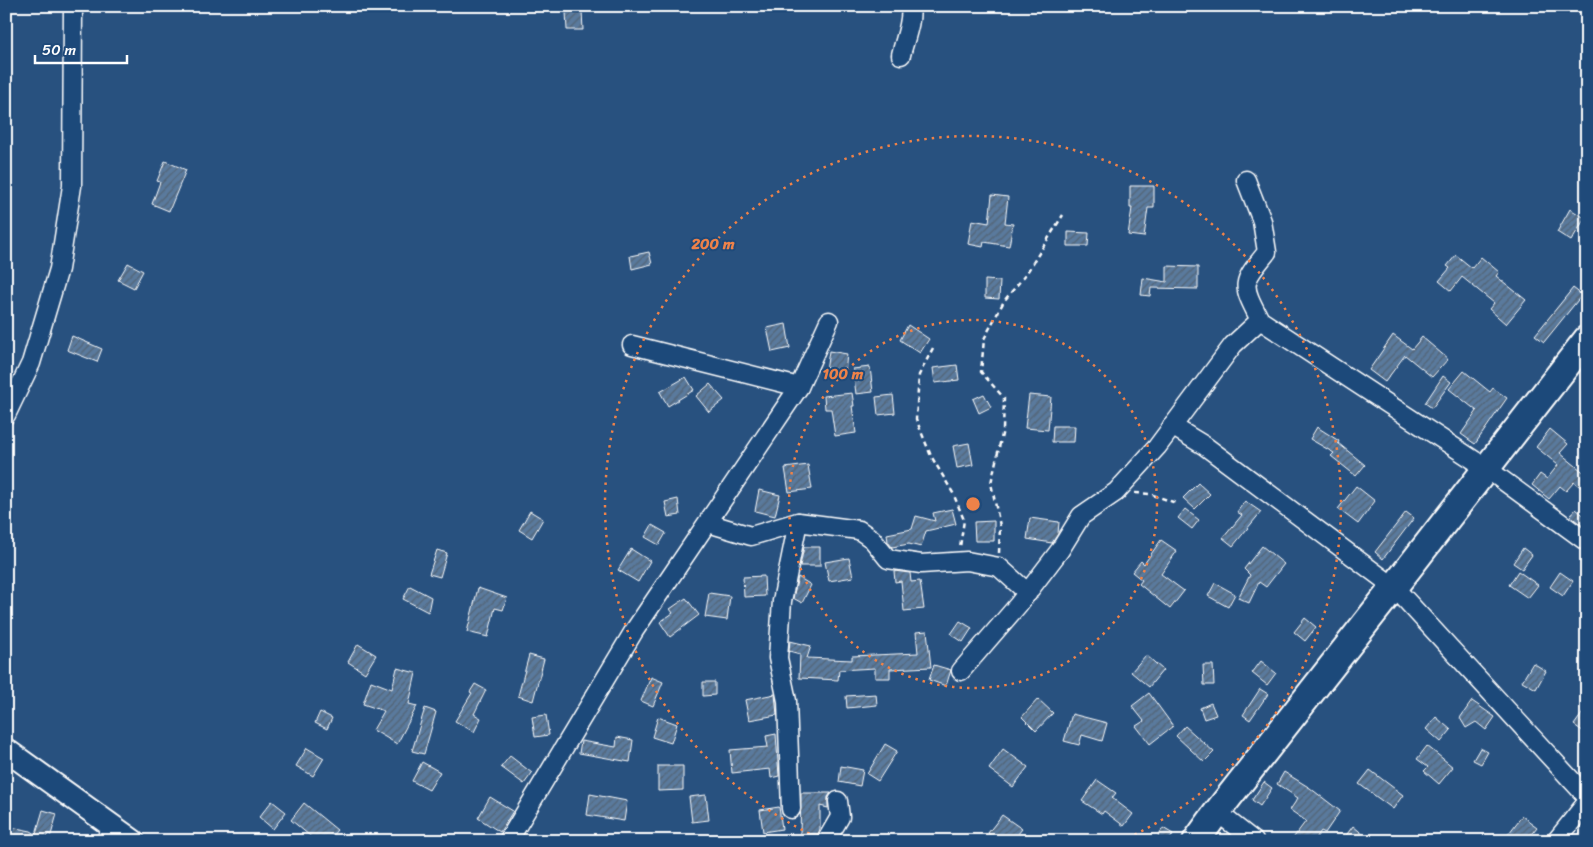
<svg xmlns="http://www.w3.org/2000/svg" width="1593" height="847" font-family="Sriracha,sans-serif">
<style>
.building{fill:url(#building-hatch);stroke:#fff}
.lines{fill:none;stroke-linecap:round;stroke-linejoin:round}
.minor-casing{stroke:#fff;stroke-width:21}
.major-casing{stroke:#fff;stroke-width:26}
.highway-casing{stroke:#fff;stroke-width:30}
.path{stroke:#fff;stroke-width:2.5;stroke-dasharray:5 4;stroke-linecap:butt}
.minor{stroke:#1f4a7a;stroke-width:18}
.major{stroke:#1f4a7a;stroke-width:22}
.highway{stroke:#1f4a7a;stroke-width:26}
.ring{fill:none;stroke:#ee8249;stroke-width:2.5;stroke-dasharray:2.5 5}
.centre{fill:#ee8249;stroke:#1f4a7a;stroke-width:2.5}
.ring-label{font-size:15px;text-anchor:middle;font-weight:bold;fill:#ee8249;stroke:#1f4a7a;stroke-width:4;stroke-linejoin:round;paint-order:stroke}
</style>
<defs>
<pattern id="building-hatch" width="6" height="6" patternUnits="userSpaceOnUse" patternTransform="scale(1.25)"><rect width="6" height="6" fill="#5a7a9d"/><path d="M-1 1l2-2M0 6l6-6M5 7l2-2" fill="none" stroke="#536374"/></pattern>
</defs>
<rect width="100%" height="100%" fill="#28517f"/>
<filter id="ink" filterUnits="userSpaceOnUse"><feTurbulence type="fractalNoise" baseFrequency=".02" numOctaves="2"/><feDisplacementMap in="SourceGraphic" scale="10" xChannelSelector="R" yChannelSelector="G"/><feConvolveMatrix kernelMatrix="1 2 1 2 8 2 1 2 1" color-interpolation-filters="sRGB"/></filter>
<g filter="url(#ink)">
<g class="building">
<path d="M582,11L583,30H567L566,12Z"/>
<path d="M165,161L186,170L169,211L152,204L160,182L157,181Z"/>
<path d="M1130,186H1154V208H1148L1144,237L1128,235L1132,208H1130Z"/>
<path d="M992,195L1008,197L1005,223L1013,224L1009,246L984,242L983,247L968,244L972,220L989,223Z"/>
<path d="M1570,209L1585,218L1571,241L1557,232Z"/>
<path d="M1068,232L1089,233L1088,246H1068Z"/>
<path d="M649,252L652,264L632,269L630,256Z"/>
<path d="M1456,255L1472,268L1481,257L1499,272L1496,276L1526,300L1506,324L1489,309L1494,303L1462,277L1451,291L1439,281L1450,268L1447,266Z"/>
<path d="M128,263L143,271L134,288L118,280Z"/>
<path d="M1167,266L1198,267V289L1151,288L1150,296L1141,295L1143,278L1167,282Z"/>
<path d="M985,280L1000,281L999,299L985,298Z"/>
<path d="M1573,288L1582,295L1544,342L1535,335Z"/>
<path d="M786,324L790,348L772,352L767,328Z"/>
<path d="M908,325L929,339L920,353L900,340Z"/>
<path d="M1393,335L1412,349L1422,337L1448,359L1432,377L1405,355L1385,382L1369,370Z"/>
<path d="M72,336L102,349L97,362L67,350Z"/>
<path d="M829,351L847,354L845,373L826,371Z"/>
<path d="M957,365L959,380L935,383L933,368Z"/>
<path d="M870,367L873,392L856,394L853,369Z"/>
<path d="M1464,371L1490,392L1493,388L1507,398L1475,444L1461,434L1477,411L1449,389Z"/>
<path d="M1443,376L1451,382L1432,408L1425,403Z"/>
<path d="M686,377L694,390L668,406L660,392Z"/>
<path d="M710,384L724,400L709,412L696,396Z"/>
<path d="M852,393L854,406H852L856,433L835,436L831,409H825L824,396Z"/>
<path d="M984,394L991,407L979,413L973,399Z"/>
<path d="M893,395L895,413L878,415L876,397Z"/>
<path d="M1029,395L1051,397L1048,430L1025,428Z"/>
<path d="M1053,426H1075L1074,442H1052Z"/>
<path d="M1317,427L1339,441L1338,443L1365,465L1356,476L1331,456L1334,453L1310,439Z"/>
<path d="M1550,429L1568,444L1560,453L1587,475V492L1574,482L1566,491L1560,486L1549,499L1532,485L1540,474L1547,479L1558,465L1536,447Z"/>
<path d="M969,443L973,465L957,468L953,446Z"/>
<path d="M808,465L812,489L789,492L785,468Z"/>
<path d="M1198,483L1210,494L1195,509L1183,498Z"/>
<path d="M1356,486L1375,501L1358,524L1338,509Z"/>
<path d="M759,490L780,495L775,516L755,511Z"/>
<path d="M678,499L680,515L668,517L665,502Z"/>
<path d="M1245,501L1261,512L1233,546L1223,538L1242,515L1237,512Z"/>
<path d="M952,509L956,524L926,531L921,547L909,544L892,547L888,542L887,534L912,529L916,516L935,521L933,513Z"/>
<path d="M1185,509L1199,520L1192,529L1178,518Z"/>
<path d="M1576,509L1587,518L1583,526L1570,516Z"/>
<path d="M530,511L543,519L532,538L519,530Z"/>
<path d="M1406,512L1414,518L1383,559L1375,552Z"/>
<path d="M1030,518L1059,522L1058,534L1052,543L1027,539Z"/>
<path d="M994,521V541H975L974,522Z"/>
<path d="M652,525L666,533L659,545L645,537Z"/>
<path d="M1161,540L1177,551L1161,574L1184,591L1170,609L1139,584L1142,580L1132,572L1141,561L1144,564Z"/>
<path d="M1262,546L1284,564L1266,587L1259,582L1249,603L1238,598L1250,575L1244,569Z"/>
<path d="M804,547H820V566H800Z"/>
<path d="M1523,548L1532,555L1522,569L1513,563Z"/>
<path d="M631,549L650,561L638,582L618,570Z"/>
<path d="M437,550L447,553L440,577L429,574Z"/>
<path d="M849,558L853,577L829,581L825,562Z"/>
<path d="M894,571L910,573L911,582L920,581L924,609L904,611L901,581L895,582Z"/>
<path d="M1518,571L1538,585L1528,598L1509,585Z"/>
<path d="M1560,572L1573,581L1563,596L1550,587Z"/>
<path d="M764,576L765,596L744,597L743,577Z"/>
<path d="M798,577L811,585L802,603L793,598Z"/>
<path d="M1215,583L1235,594L1228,607L1208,596Z"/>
<path d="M410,586L431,597L428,612L403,599Z"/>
<path d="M478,588L507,598L503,610L495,608L488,637L467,632Z"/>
<path d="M709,593L730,596L727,620L705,617Z"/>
<path d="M686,598L699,615L670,637L660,622L673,613L670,609Z"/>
<path d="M1305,618L1316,627L1305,641L1294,632Z"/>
<path d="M960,621L972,628L963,642L951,634Z"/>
<path d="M927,631L931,667L890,669V678H875V668L839,670L838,680L799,678L800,654L789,651L790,641L811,646L807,658L852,660V656L918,653L916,632Z"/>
<path d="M358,644L376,655L365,673L348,662Z"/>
<path d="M529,655L544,659L533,701L518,696Z"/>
<path d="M1146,655L1163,670L1149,687L1131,672Z"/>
<path d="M1261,661L1276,673L1267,685L1252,673Z"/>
<path d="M1533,663L1546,671L1536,689L1522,681Z"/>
<path d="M934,665L951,670L946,686L929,680Z"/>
<path d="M1203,665H1213L1214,685H1204Z"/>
<path d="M397,668L416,673L409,704L417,706L397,744L373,730L384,711L363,704L371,681L392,689Z"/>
<path d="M651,677L663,682L653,706L641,701Z"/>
<path d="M703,682H715V695L703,696Z"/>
<path d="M475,684L486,690L474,714L481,718L474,732L455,721L472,693L470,692Z"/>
<path d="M1260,689L1268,694L1250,720L1243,715Z"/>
<path d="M1149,693L1173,726L1150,744L1136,726L1144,721L1132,706Z"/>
<path d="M775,694L777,715L749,720L745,700Z"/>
<path d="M876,694L877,705L847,708L846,696Z"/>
<path d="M1038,699L1053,713L1036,731L1022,717Z"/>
<path d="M1472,701L1495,717L1486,730L1476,722L1466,728L1460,718Z"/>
<path d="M1211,703L1216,715L1204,719L1200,708Z"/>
<path d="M1587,707V734L1574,725Z"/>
<path d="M425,708L436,712L424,754L412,751Z"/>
<path d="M320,712L332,718L327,729L315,723Z"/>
<path d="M1072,714L1107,723L1102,741L1082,735L1079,745L1064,741Z"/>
<path d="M546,715L549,735L535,737L532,717Z"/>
<path d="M658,717L677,724L671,743L652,737Z"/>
<path d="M1436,717L1451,730L1441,742L1426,729Z"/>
<path d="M1185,726L1214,752L1204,762L1176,736Z"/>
<path d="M776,734L779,776L771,778L770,769L732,773L730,750L768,747L766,736Z"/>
<path d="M617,737L633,740L630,762L579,753L581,741L616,747Z"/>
<path d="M885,744L897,751L878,781L867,774Z"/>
<path d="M1427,746L1453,767L1439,784L1424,771L1428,767L1417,759Z"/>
<path d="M307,748L324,758L313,776L296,766Z"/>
<path d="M1480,748L1488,752L1481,764L1473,760Z"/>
<path d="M1003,749L1028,767L1013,787L989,769Z"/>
<path d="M510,756L532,773L524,784L501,767Z"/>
<path d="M422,762L440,772L429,790L412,781Z"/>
<path d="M658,766H683V790L658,791Z"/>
<path d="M841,766L863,770L860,786L839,782Z"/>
<path d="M1370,770L1403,795L1393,809L1359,784Z"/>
<path d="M1284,772L1310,788L1340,811L1325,833L1321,831L1314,841H1291L1306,821L1290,810L1298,798L1277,784Z"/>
<path d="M1097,780L1116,793L1112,798L1133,814L1124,826L1104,811L1102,814L1082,801Z"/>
<path d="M1264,782L1272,788L1260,806L1252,800Z"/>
<path d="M801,793H831L828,797V808L820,806V829L818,834H800Z"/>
<path d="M590,794L627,801L624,821L587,815Z"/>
<path d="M706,795L709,820L692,822L689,797Z"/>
<path d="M490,797L513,811L500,832L478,818Z"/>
<path d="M272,801L286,812L273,829L259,817Z"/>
<path d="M304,803L337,830L328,841H316L291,820Z"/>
<path d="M779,807L782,829L763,832L760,810Z"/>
<path d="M43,810L57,814L51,835L48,834L45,839L49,841H30L21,836L20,841H6V826L31,831L36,834Z"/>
<path d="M1002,815L1022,829L1018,834L1027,841H997L988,833Z"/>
<path d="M1522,816L1537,827L1526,841H1503Z"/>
<path d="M1353,826L1371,841H1342Z"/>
<path d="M1163,828L1173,834L1169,841H1155Z"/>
</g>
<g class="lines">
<defs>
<g id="minor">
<path d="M901,55C904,41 913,21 910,6"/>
<path d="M1246,180L1262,221L1267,252C1241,284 1241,283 1260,320L1486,468L1587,542"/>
<path d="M632,345L799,387"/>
<path d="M6,415L31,363L59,269L72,186L73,6"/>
<path d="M1172,426L1205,446L1394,587L1587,797"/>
<path d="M708,523L751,536L798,522L859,530L872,539L888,559L921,564L967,561L999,567L1028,593"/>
<path d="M961,671L1018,605L1060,550L1081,516L1116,492L1157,447L1233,345L1260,320"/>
<path d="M791,809L787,701L778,658L782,601L798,522"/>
<path d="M1217,812L1254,841"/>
<path d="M105,841L113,827"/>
<path d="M508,841L634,631L799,387L829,321"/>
<path d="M826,841L840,817L838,801"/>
<path d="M1556,841L1587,802"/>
</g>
<path id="major" d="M6,750L133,841"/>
<path id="highway" d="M1196,841L1217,812L1394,587L1587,339"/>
</defs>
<use href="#minor" class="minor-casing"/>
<use href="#major" class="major-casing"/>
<use href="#highway" class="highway-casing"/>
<g class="path">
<path d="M933,348L919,375L916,419L931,456L953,493L964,520L960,547"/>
<path d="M1135,493L1150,494L1176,503"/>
<path d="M999,553L1000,526L991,483L1003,430L1004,398L981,372L984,339L1004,301L1026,274L1063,215"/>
</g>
<use href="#minor" class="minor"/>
<use href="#major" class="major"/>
<use href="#highway" class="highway"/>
</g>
</g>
<g class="ring">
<circle cx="973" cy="504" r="184"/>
<path d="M823 840A368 368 0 1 1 1123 840"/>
</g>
<circle cx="973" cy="504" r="8" class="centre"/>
<g class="ring-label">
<text x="713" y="249">200 m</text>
<text x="843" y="379">100 m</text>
</g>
<rect width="1593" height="847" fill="none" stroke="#1f4a7a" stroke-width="25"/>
<rect x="12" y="12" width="1568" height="822" fill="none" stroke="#fff" stroke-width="2" filter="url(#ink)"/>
<path d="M35 55v8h92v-8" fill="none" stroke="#ffffff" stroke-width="2.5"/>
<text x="42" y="55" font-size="15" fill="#ffffff" stroke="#1f4a7a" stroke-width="4" paint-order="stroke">50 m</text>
</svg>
